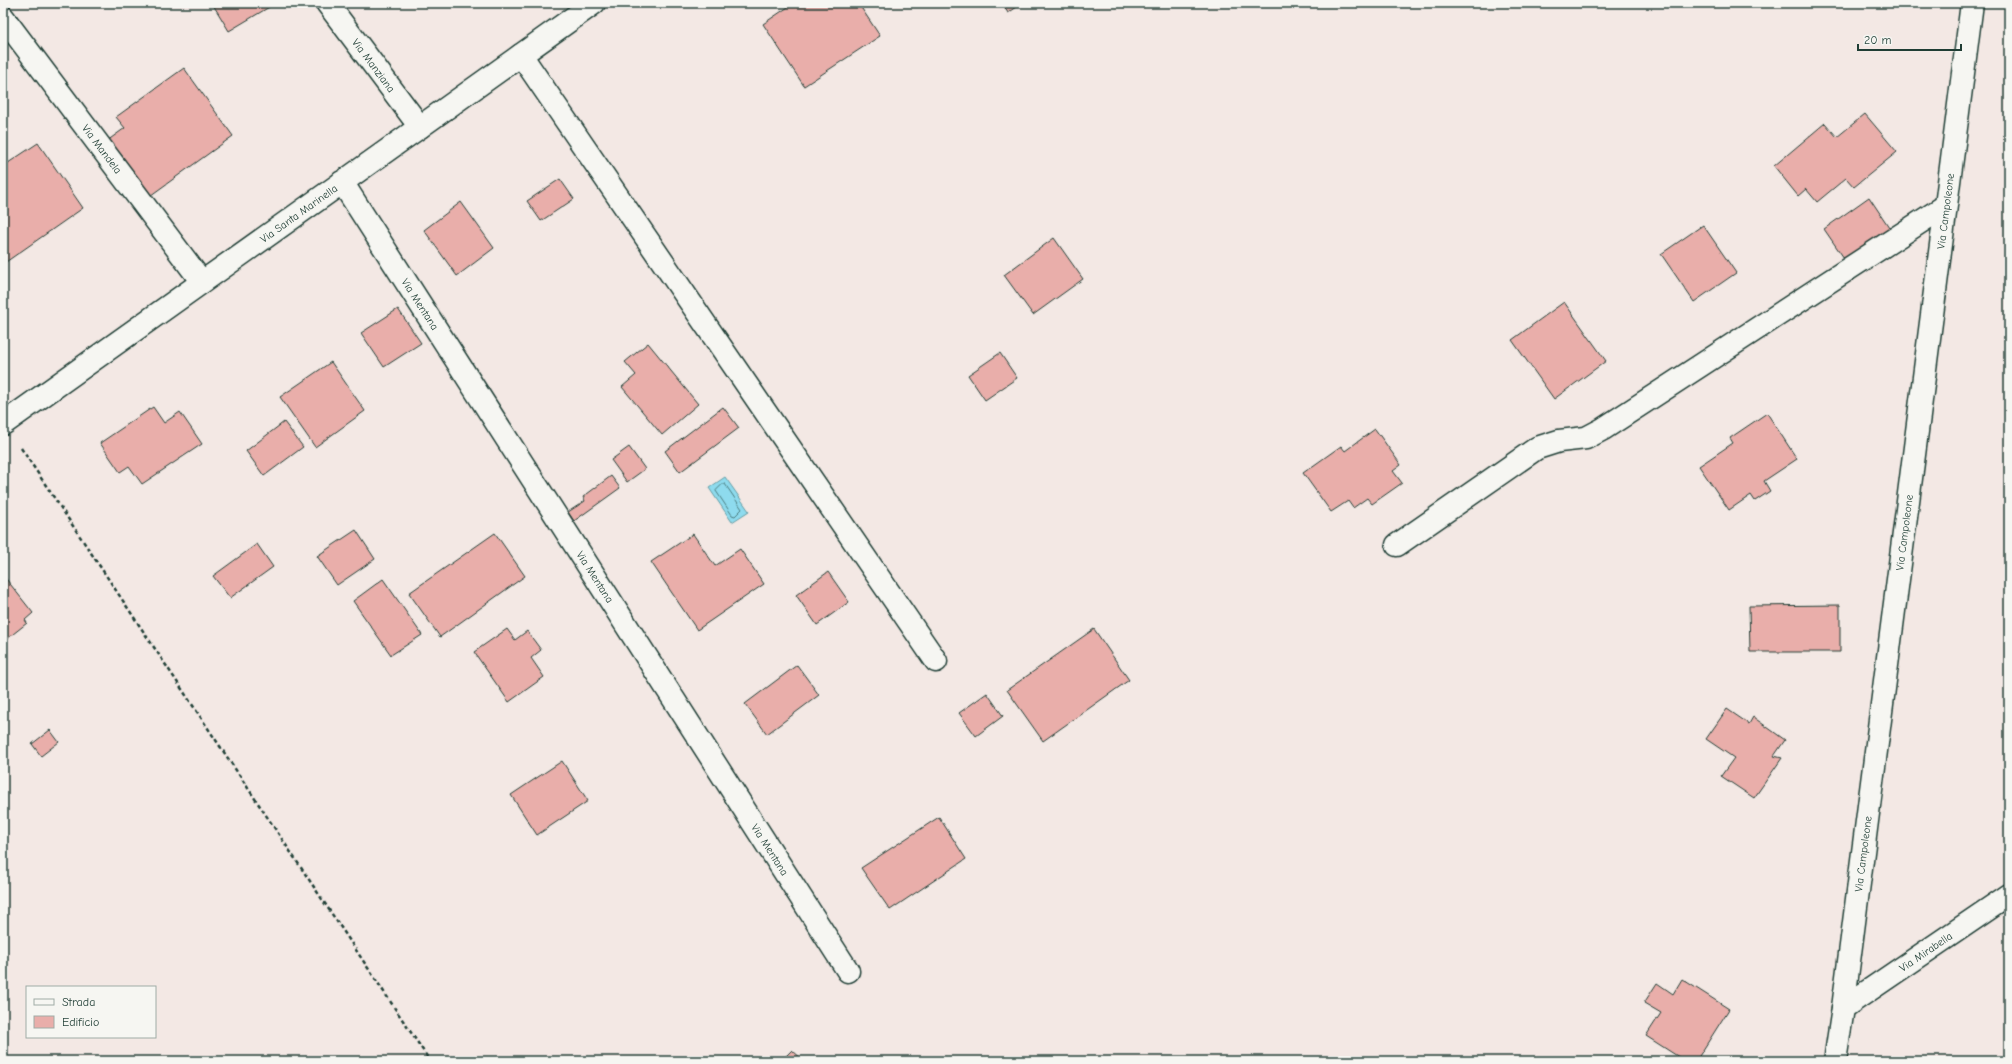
<svg xmlns="http://www.w3.org/2000/svg" width="2012" height="1064" font-family="'Comic Neue',sans-serif">
<style>
.water{fill:#8edbee;stroke:#629ca4}
.lines{fill:none;stroke-linecap:round;stroke-linejoin:round}
.shore{stroke:#4b7c7e;stroke-width:1}
.building{fill:#e9aeaa;stroke:#1f3d34}
.minor-casing{stroke:#1f3d34;stroke-width:25}
.path{stroke:#1f3d34;stroke-width:2.5;stroke-dasharray:4 3;stroke-linecap:butt}
.minor{stroke:#f6f6f2;stroke-width:22}
.labels{text-anchor:middle;stroke-width:3.5;stroke-linejoin:round;paint-order:stroke}
.street-label{font-size:11px;fill:#1f3d34;stroke:#f6f6f2}
</style>
<rect width="100%" height="100%" fill="#f3e8e4"/>
<filter id="ink" filterUnits="userSpaceOnUse"><feTurbulence type="fractalNoise" baseFrequency=".025" numOctaves="2"/><feDisplacementMap in="SourceGraphic" scale="8" xChannelSelector="R" yChannelSelector="G"/><feConvolveMatrix kernelMatrix="1 2 1 2 8 2 1 2 1" color-interpolation-filters="sRGB"/></filter>
<g filter="url(#ink)">
<path class="water" d="M725,477L749,511L732,522L709,488Z"/>
<g class="lines">
<path class="shore" d="M723,484H725L742,509L735,516L732,515L716,491Z"/>
</g>
<g class="building">
<path d="M212,3H276L229,31Z"/>
<path d="M794,3H858L880,36L804,86L763,24Z"/>
<path d="M1002,3H1023L1008,13Z"/>
<path d="M184,68L233,136L147,198L107,141L125,128L116,117Z"/>
<path d="M1865,114L1897,152L1854,187L1846,178L1817,202L1806,189L1798,196L1774,166L1825,123L1837,137Z"/>
<path d="M38,143L83,208L3,264V156L8,163Z"/>
<path d="M560,179L574,199L541,221L527,201Z"/>
<path d="M1869,197L1891,230L1846,261L1824,229Z"/>
<path d="M461,202L494,248L457,276L424,230Z"/>
<path d="M1703,225L1736,273L1694,302L1661,254Z"/>
<path d="M1054,238L1083,279L1033,315L1004,275Z"/>
<path d="M1564,302L1606,361L1554,399L1512,340Z"/>
<path d="M398,309L421,343L384,367L361,333Z"/>
<path d="M648,343L698,404L662,435L622,387L636,375L625,362Z"/>
<path d="M1000,353L1017,378L985,400L968,375Z"/>
<path d="M331,362L365,411L315,447L280,397Z"/>
<path d="M153,407L164,423L180,412L202,444L142,484L129,466L120,472L100,443Z"/>
<path d="M723,407L739,428L680,472L665,451Z"/>
<path d="M1767,413L1797,459L1764,481L1770,491L1755,501L1751,495L1729,510L1699,466L1733,443L1730,438Z"/>
<path d="M284,422L303,447L264,476L246,451Z"/>
<path d="M1375,429L1401,465L1393,471L1402,483L1372,504L1367,498L1353,508L1348,501L1331,512L1303,473L1341,446L1345,451Z"/>
<path d="M629,447L645,469L627,482L611,460Z"/>
<path d="M611,476L620,488L574,521L568,512L585,501L583,497Z"/>
<path d="M356,530L375,559L337,585L317,556Z"/>
<path d="M495,533L525,576L440,637L409,593Z"/>
<path d="M693,534L715,566L740,549L764,584L697,630L651,562Z"/>
<path d="M257,544L273,567L230,598L213,576Z"/>
<path d="M828,572L849,602L817,625L796,595Z"/>
<path d="M3,575L33,613L25,620L27,623L3,642Z"/>
<path d="M383,579L422,635L391,655L353,601Z"/>
<path d="M1840,605V652H1750L1749,606Z"/>
<path d="M507,629L515,640L527,631L541,650L531,658L544,677L509,702L474,652Z"/>
<path d="M1094,629L1129,680L1043,741L1007,690Z"/>
<path d="M797,665L819,695L767,734L745,704Z"/>
<path d="M987,693L1003,716L976,736L959,713Z"/>
<path d="M1727,709L1749,724L1753,717L1785,740L1774,756L1782,758L1754,798L1721,776L1734,758L1706,739Z"/>
<path d="M50,730L59,742L41,756L32,744Z"/>
<path d="M562,761L588,801L537,835L511,795Z"/>
<path d="M939,817L966,859L890,910L861,868Z"/>
<path d="M1682,979L1729,1009L1696,1061H1685L1646,1036L1661,1013L1644,1003L1657,983L1673,994Z"/>
<path d="M792,1050L804,1061H781Z"/>
</g>
<g class="lines">
<defs>
<g id="minor">
<path id="s1" d="M327,3L420,127"/>
<path id="s2" d="M3,17L202,282"/>
<path d="M521,55L936,661"/>
<path id="s3" d="M342,182L848,971"/>
<path id="s4" d="M3,424L594,3"/>
<path d="M1397,545L1537,448L1559,441L1586,438L1603,429L1945,206"/>
<path id="s5" d="M1843,1008L2009,895"/>
<path id="s6" d="M1835,1061L1843,1008L1972,3"/>
</g>
</defs>
<use href="#minor" class="minor-casing"/>
<path class="path" d="M21,448L430,1061"/>
<use href="#minor" class="minor"/>
</g>
</g>
<g class="labels">
<g class="street-label">
<text dy="4" stroke="none"><textPath href="#s1" startOffset="78">Via Manziana</textPath></text>
<text dy="4" stroke="none"><textPath href="#s2" startOffset="165">Via Mandela</textPath></text>
<text dy="4" stroke="none"><textPath href="#s6" startOffset="857">Via Campoleone</textPath></text>
<text dy="4" stroke="none"><textPath href="#s4" startOffset="363">Via Santa Marinella</textPath></text>
<text dy="4" stroke="none"><textPath href="#s3" startOffset="145">Via Mentana</textPath></text>
<text dy="4" stroke="none"><textPath href="#s6" startOffset="533">Via Campoleone</textPath></text>
<text dy="4" stroke="none"><textPath href="#s3" startOffset="469">Via Mentana</textPath></text>
<text dy="4" stroke="none"><textPath href="#s3" startOffset="793">Via Mentana</textPath></text>
<text dy="4" stroke="none"><textPath href="#s6" startOffset="209">Via Campoleone</textPath></text>
<text dy="4" stroke="none"><textPath href="#s5" startOffset="100">Via Mirabella</textPath></text>
</g>
</g>
<rect width="2012" height="1064" fill="none" stroke="#f6f6f2" stroke-width="16"/>
<rect x="8" y="8" width="1996" height="1048" fill="none" stroke="#1f3d34" stroke-width="1.5" filter="url(#ink)"/>
<rect x="26" y="986" width="130" height="52" fill="#f6f6f2" stroke="#a0aca6"/>
<rect x="34" y="999" width="20" height="6" fill="#f6f6f2" stroke="#a0aca6"/>
<text x="62" y="1006" font-size="12" fill="#1f3d34">Strada</text>
<rect x="34" y="1016" width="20" height="12" fill="#e9aeaa" stroke="#a0aca6"/>
<text x="62" y="1026" font-size="12" fill="#1f3d34">Edificio</text>
<path d="M1858 44v6h103v-6" fill="none" stroke="#1f3d34" stroke-width="2"/>
<text x="1864" y="44" font-size="12" fill="#1f3d34" stroke="#f6f6f2" stroke-width="3" paint-order="stroke">20 m</text>
</svg>
